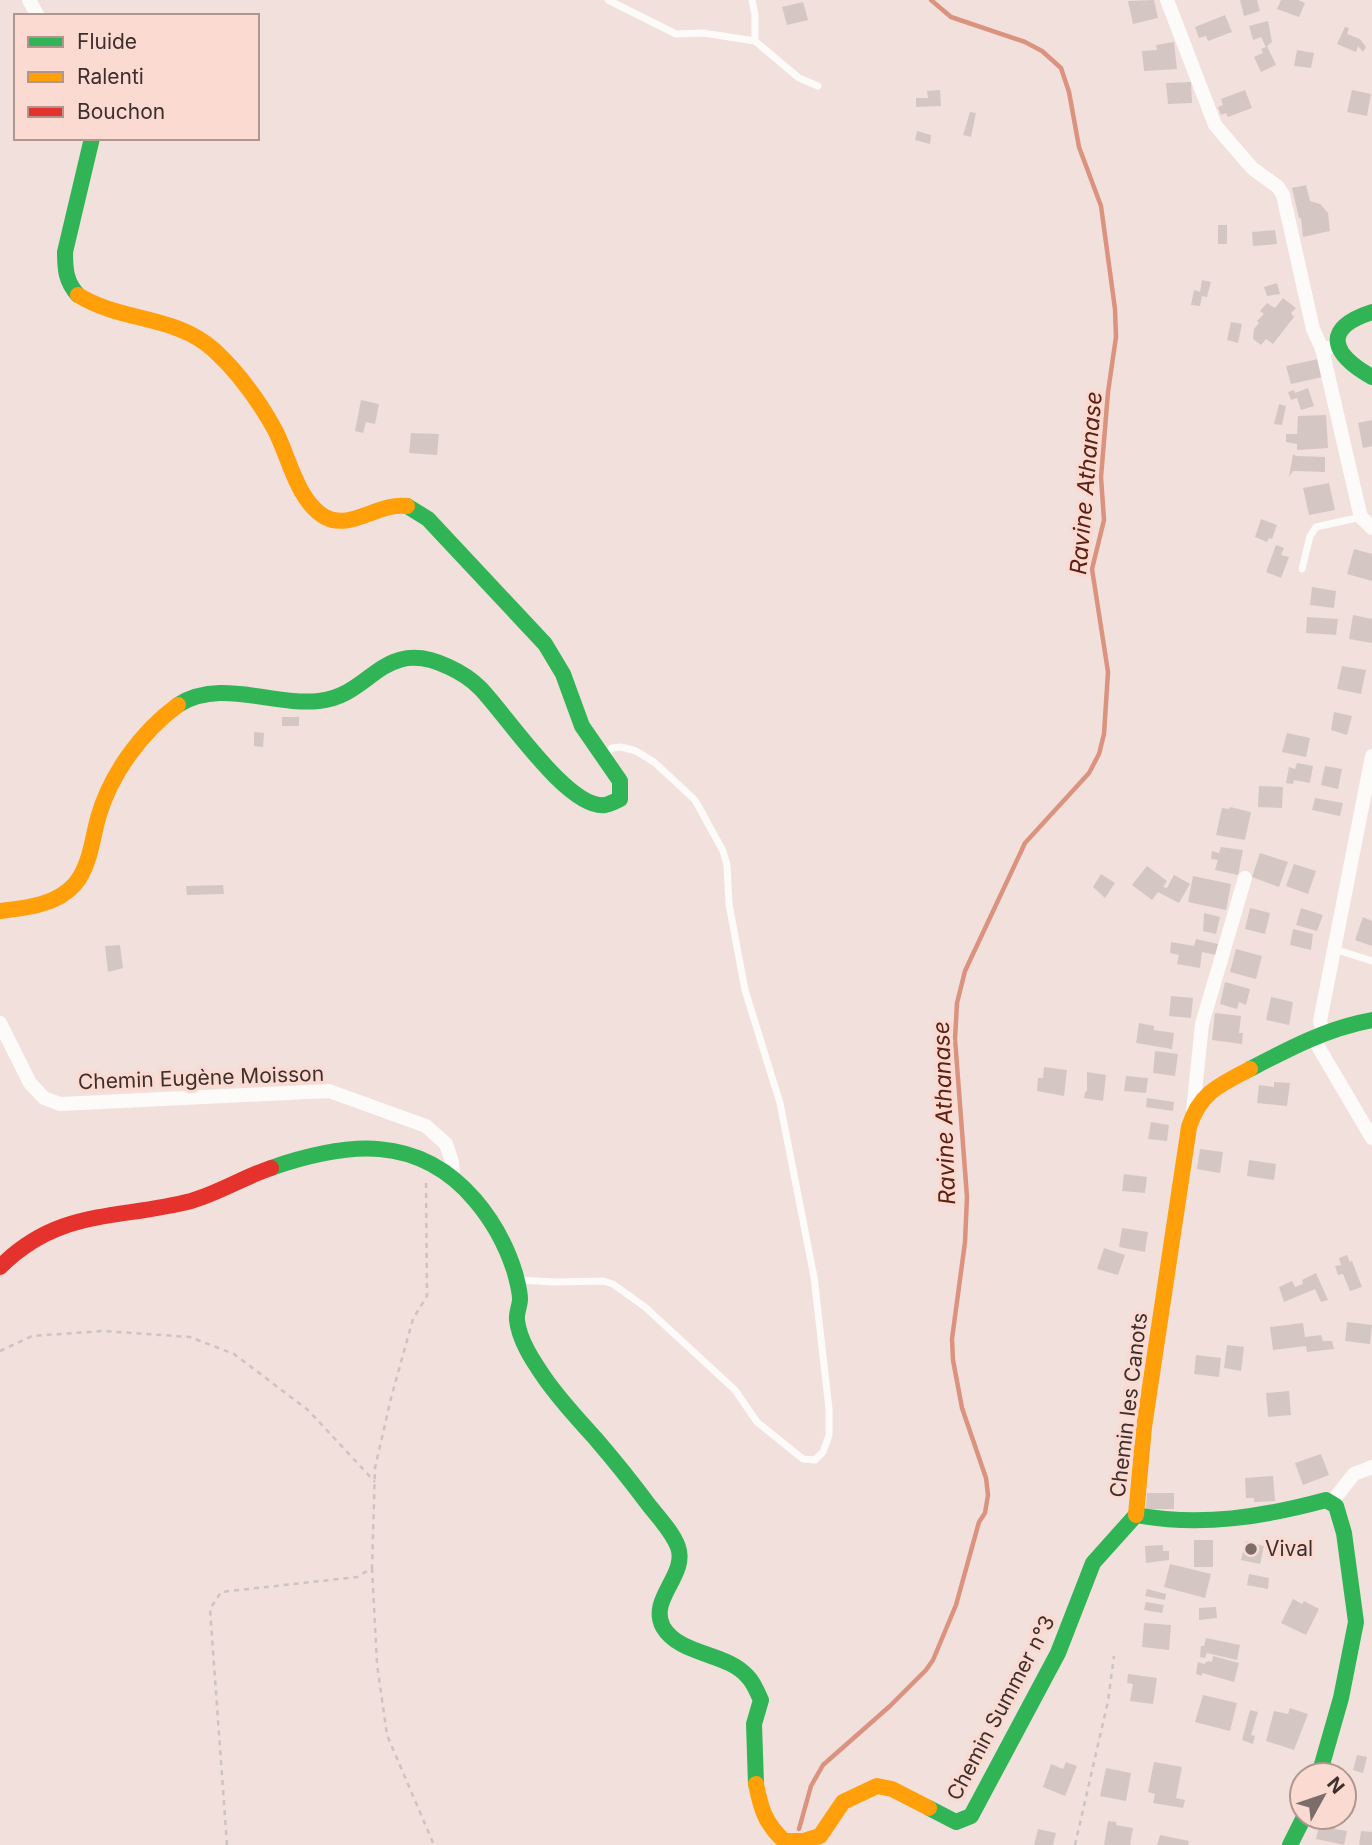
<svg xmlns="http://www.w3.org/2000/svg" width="1372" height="1845" font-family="Inter,sans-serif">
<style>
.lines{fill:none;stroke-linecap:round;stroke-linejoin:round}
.stream{stroke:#db937f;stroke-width:4.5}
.building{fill:#d4c7c3}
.path{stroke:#ccc4c3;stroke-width:2.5;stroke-dasharray:5 5;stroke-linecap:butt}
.lane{stroke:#fdfafa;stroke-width:7}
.street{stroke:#fdfafa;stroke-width:14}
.fast{stroke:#30b455;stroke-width:16}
.slow{stroke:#ff9f0a;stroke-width:16}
.jam{stroke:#e5322d;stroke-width:16}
.poi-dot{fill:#7b6d69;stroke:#fbdad1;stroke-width:2.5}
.labels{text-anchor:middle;stroke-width:7;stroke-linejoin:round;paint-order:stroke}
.street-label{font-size:21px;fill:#3c2f2c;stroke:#fbdad1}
.poi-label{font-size:21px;fill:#3c2f2c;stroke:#fbdad1;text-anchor:start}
.water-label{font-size:23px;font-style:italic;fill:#5e2111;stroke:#fbdad1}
</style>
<rect width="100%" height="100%" fill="#f1e0db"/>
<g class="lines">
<path class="stream" d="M799,1829L811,1786L823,1765L890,1706L926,1670L933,1660L956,1605L979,1522L985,1513L988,1495L986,1478L962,1408L953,1360L952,1339L965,1242L967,1197L955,1039L957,1003L965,971L1025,843L1089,773L1099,754L1104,734L1108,672L1092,569L1104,520L1101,477L1108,392L1116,337L1115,309L1101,206L1079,147L1069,92L1061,68L1042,51L1025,42L951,17L931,0"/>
</g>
<g class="building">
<path d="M1154,0L1158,18L1133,24L1128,1Z"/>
<path d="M1240,0H1257L1260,11L1244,16Z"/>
<path d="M1281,0H1298L1305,3L1299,17L1277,9Z"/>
<path d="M803,2L808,20L787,25L782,7Z"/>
<path d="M1225,15L1232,32L1208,41L1206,36L1199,38L1195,27Z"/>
<path d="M1268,21L1272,42L1267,46L1276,65L1261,72L1254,57L1263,53L1261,49L1266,47L1261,37L1253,40L1249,26Z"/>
<path d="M1345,27L1349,28L1347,34L1360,39L1366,47L1363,52L1358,46L1356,52L1337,44Z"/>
<path d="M1174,42L1177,69L1144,71L1142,51L1157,50L1156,45Z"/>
<path d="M1297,50L1314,53L1311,68L1294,66Z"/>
<path d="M1191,82L1192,103L1168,104L1166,83Z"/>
<path d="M940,90L941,106L916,107V98H928L927,91Z"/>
<path d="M1245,90L1252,108L1228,117L1226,113L1221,115L1218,107L1223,105L1221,99Z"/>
<path d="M1352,90L1371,94L1367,116L1347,112Z"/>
<path d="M970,112L976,113L971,137L963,135Z"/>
<path d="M917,131L931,135L930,144L915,140Z"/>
<path d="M1306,185L1310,201L1320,204L1328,213L1330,231L1303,237L1301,218H1299L1292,188Z"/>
<rect x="1218" y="225" width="9" height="19"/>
<path d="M1275,230L1277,244L1253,246L1252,232Z"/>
<path d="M1202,280L1211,282L1207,297L1202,296L1200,306L1191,305L1194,290L1200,292Z"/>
<path d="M1277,283L1280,294L1267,296L1264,287Z"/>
<path d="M1283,298L1296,308L1291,313L1294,317L1273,344L1266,339L1261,345L1253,339L1254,329L1259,323L1257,321L1264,314L1260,311L1267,303L1275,308Z"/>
<path d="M1231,322L1242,324L1238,343L1227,340Z"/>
<path d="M1318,359L1322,377L1291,384L1286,366Z"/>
<path d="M1308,388L1314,406L1301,410L1297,398L1291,400L1288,392L1294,390L1295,393Z"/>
<path d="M361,400L379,404L375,424L366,422L363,433L355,431Z"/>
<path d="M1279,404L1286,406L1282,425L1274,424Z"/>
<path d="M1326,415L1328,448L1297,450V444L1286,442V434H1297L1298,416Z"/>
<path d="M1372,420V446L1363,448L1358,423Z"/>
<path d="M411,433L439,434L437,455L409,453Z"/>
<path d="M1293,454L1296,456L1325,457V472L1293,471L1289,477Z"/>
<path d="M1329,483L1335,510L1309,515L1303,488Z"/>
<path d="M1261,519L1277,525L1272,539L1269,538L1267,542L1255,537Z"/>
<path d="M1276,545L1284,548L1281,555L1289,557L1281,578L1266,572Z"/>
<path d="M1354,549L1372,554V581L1347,574Z"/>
<path d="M1312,587L1336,591L1334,608L1310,605Z"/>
<path d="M1353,615L1372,619V643L1349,639Z"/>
<path d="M1307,617L1338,619L1336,635L1306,633Z"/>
<path d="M1342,666L1366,670L1361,694L1337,689Z"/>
<path d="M1334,712L1352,716L1347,735L1331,730Z"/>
<rect x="282" y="717" width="17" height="9"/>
<path d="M254,732L264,733L263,747L254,746Z"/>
<path d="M1287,733L1310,738L1306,757L1282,752Z"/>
<path d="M1297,763L1313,766L1310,783L1294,780L1293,784L1286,783L1289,767L1295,769Z"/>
<path d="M1325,766L1342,769L1338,789L1321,785Z"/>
<path d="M1259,786L1283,787L1282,808L1258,807Z"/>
<path d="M1315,798L1343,803L1340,816L1312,810Z"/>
<path d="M1230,807L1251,812L1245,840L1216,835L1222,808L1229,809Z"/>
<path d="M1221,847L1243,850L1238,875L1215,870L1218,860L1211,859L1212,851L1219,853Z"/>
<path d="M1260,853L1288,862L1279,887L1252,877Z"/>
<path d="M1294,864L1316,871L1308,894L1286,886Z"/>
<path d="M1147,866L1167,881L1163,887L1167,888L1174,875L1190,884L1179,903L1158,892L1152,900L1132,885Z"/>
<path d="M1101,874L1115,883L1105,898L1093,887Z"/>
<path d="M1193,876L1231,884L1226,910L1188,902Z"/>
<path d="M223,885L224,894L187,895L186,886Z"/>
<path d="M1250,908L1270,913L1265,934L1245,929Z"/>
<path d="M1301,908L1323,915L1317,931L1296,925Z"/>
<path d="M1204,913L1220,917L1216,934L1203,931Z"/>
<path d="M1363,917L1372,921V946L1355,940Z"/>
<path d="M1293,929L1313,934L1311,950L1290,945Z"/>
<path d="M1196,939L1218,944L1216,955L1202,952L1200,968L1177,964L1179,955L1170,953L1171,942L1194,946Z"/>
<path d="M120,945L123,968L108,972L105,946Z"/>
<path d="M1236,949L1262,956L1256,979L1230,972Z"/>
<path d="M1225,982L1250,989L1246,1005L1239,1002L1237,1009L1220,1004Z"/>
<path d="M1171,996L1193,998L1191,1018L1169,1016Z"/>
<path d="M1271,997L1293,1002L1289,1025L1266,1020Z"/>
<path d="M1215,1013L1241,1016L1239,1033H1243L1242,1044L1212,1040Z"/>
<path d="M1139,1023L1154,1026V1030L1174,1033L1172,1049L1136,1043Z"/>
<path d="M1155,1051L1178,1054L1175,1076L1153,1073Z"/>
<path d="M1044,1067L1067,1070L1064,1096L1037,1091L1038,1078H1043Z"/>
<path d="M1087,1072L1106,1075L1103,1101L1084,1098L1085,1092L1087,1091Z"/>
<path d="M1126,1076L1148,1078L1146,1093L1124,1091Z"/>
<path d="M1274,1082L1290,1083L1287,1106L1257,1103L1259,1085L1274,1087Z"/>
<path d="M1147,1098L1174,1102L1173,1111L1146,1107Z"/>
<path d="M1151,1122L1169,1125L1167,1141L1148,1139Z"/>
<path d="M1200,1149L1223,1152L1220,1173L1197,1169Z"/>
<path d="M1249,1160L1276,1164L1274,1180L1247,1176Z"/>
<path d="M1124,1174L1147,1177L1145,1193L1122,1191Z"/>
<path d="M1122,1228L1148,1232L1145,1252L1119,1247Z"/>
<path d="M1104,1248L1125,1255L1118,1275L1097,1269Z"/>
<path d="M1347,1255L1350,1262L1352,1261L1362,1287L1350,1291L1343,1274L1338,1275L1335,1266L1341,1265L1339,1258Z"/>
<path d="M1316,1273L1328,1300L1321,1302L1315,1289L1284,1302L1279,1287L1292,1281L1295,1287L1303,1284L1302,1280Z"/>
<path d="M1347,1322L1372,1325L1370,1344L1345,1341Z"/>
<path d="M1303,1323L1305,1337L1321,1335L1323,1341H1332L1334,1349L1307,1352L1306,1346L1273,1350L1270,1327Z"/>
<path d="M1227,1345L1244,1347L1241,1371L1224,1368Z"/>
<path d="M1196,1355L1221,1358L1219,1377L1194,1374Z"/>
<path d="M1289,1391L1291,1415L1268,1417L1266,1393Z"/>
<path d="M1321,1454L1329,1475L1303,1485L1295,1463Z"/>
<path d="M1273,1476L1275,1501L1254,1502V1498H1246L1245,1478Z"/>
<path d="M1147,1493H1174V1509H1146Z"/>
<rect x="1194" y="1540" width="19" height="27"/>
<path d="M1246,1541L1264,1546L1260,1564L1241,1560Z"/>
<path d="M1163,1545V1551H1169V1560L1146,1563L1145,1546Z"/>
<path d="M1170,1564L1211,1574L1205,1598L1164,1587Z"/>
<path d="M1249,1574L1269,1578L1268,1589L1247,1585Z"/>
<path d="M1147,1589L1166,1594L1165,1600L1145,1596Z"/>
<path d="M1293,1599L1302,1604L1304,1601L1319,1609L1306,1635L1281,1623Z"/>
<path d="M1146,1602L1164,1605L1162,1613L1144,1610Z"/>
<path d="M1216,1607L1217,1618L1199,1620V1608Z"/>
<path d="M1144,1623L1171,1625L1169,1650L1142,1647Z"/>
<path d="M1206,1638L1240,1645L1237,1660L1207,1653L1205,1658L1200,1657L1201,1646H1204Z"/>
<path d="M1213,1656L1239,1663L1234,1682L1202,1673V1676L1196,1674L1198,1662L1204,1664L1208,1661L1212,1662Z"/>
<path d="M1128,1674L1157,1678L1153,1704L1130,1701L1133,1684L1127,1683Z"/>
<path d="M1203,1695L1237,1703L1230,1731L1195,1722Z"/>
<path d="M1290,1708L1308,1714L1294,1750L1266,1741L1274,1711L1288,1714Z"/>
<path d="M1250,1710L1258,1712L1251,1735L1255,1736L1253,1744L1242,1740Z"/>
<path d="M1357,1755L1367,1757L1363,1773L1353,1770Z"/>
<path d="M1066,1762L1077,1766L1065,1796L1043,1787L1051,1764L1063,1769Z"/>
<path d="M1154,1762L1182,1767L1176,1798L1185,1800L1183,1808L1153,1803L1155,1794L1148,1792Z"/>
<path d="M1106,1768L1131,1773L1126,1801L1100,1796Z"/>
<path d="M1321,1817H1338L1335,1829L1347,1831L1344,1845L1316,1839Z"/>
<path d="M1108,1821L1116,1822V1825L1133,1828L1130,1845H1104Z"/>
<path d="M1038,1829L1056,1833L1053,1845H1034Z"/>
<path d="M1361,1831L1372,1832V1845H1359Z"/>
<path d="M1160,1835L1189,1841L1188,1845H1157Z"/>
</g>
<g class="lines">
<g class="path">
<path d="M0,1351L32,1336L103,1331L190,1337L234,1354L308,1410L375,1482"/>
<path d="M372,1568L377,1664L387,1735L434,1845"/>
<path d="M227,1845L210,1609L221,1592L357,1577L372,1568L375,1468L391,1398L413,1319L427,1296L426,1179"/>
<path d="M1075,1845L1108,1701L1114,1656"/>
</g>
<g class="lane">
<path d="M608,0L676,34L703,33L755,41L799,78L818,86"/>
<path d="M752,0L755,15V41"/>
<path d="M1302,569L1310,536L1316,527L1361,517"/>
<path d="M1334,949L1372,961"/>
<path d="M517,1280L555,1282L603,1281L613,1284L645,1307L735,1390L757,1422L803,1459L815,1460L823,1452L829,1435V1409L814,1277L780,1103L745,990L729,904L727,865L723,851L695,800L654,762L636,751L621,747L612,748L605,757"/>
</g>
<g class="street">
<path d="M29,0L38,16"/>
<path d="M1167,0L1215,125L1252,168L1278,187L1283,195L1313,329L1322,349"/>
<path d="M1329,348L1322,349L1358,505L1361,517L1372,528"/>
<path d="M0,1023L30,1083L44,1098L60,1104L329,1091L426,1126L446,1144L452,1162L453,1175"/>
<path d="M1323,1033L1320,1021L1372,756"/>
<path d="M1313,1038L1372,1138"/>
<path d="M1193,1111L1202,1024L1245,878"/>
<path d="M1331,1503L1354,1474L1372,1467"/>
</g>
<g class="fast">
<path d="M78,295C66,282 65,270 65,252L92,138"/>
<path d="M1372,312C1320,329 1333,355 1372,377"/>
<path d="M178,705C220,678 273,706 319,701C372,696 382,635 449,667C460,672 471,679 480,688C505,713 568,810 605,805C610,804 616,801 620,799V781L582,726L563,674L545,644L428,519L407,506"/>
<path d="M1250,1069C1290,1048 1328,1028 1372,1020"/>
<path d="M271,1168C346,1142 418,1133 475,1200C492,1220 507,1247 515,1273C517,1281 520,1291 520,1299C520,1306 516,1313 517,1320C519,1340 533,1361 544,1377C559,1399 577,1418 595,1438C613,1459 631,1481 648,1504C658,1517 672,1531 678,1547C688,1575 648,1599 663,1627C680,1656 727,1652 748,1677C754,1683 757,1692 761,1700L754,1724L756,1784"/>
<path d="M1136,1515C1201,1527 1263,1517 1326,1500L1336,1506L1344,1533L1356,1622L1341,1698L1319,1775"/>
<path d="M929,1808L956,1822L971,1816L1058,1653L1093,1563L1136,1515"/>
<path d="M1290,1845L1304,1817"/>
</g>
<g class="slow">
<path d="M78,295C121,322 176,315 214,350C239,373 259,401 275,430C289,457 297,501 325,517C350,531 380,502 407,506"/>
<path d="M0,911C26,908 57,905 75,884C90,866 92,840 98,818C110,775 141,732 178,705"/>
<path d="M1136,1515L1144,1427L1189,1127C1200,1092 1220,1085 1250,1069"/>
<path d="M756,1784C761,1809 765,1823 784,1841H804L820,1836L843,1802L877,1786L892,1789L929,1808"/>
</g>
<path class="jam" d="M0,1267C59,1208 117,1220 191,1201C219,1193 244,1177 271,1168"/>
</g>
<circle class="poi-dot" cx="1251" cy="1549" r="7"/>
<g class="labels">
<g class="street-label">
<text transform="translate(201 1078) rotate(-2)" y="7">Chemin Eugène Moisson</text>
<text transform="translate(1129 1405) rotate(-83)" y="7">Chemin les Canots</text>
<text transform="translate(1001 1708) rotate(-62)" y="7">Chemin Summer n°3</text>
</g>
<g class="poi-label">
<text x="1265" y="1556">Vival</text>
</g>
<g class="water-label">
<text transform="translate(1086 483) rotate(-85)" y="8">Ravine Athanase</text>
<text transform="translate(944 1113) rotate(-92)" y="8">Ravine Athanase</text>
</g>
</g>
<rect x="14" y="14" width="245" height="126" fill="#fbdad1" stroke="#af968f" stroke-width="2"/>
<rect x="28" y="37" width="35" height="10" fill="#30b455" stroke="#af968f" stroke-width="2"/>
<text x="77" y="49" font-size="21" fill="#3c2f2c">Fluide</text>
<rect x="28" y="72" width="35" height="10" fill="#ff9f0a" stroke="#af968f" stroke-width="2"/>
<text x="77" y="84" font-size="21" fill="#3c2f2c">Ralenti</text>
<rect x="28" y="107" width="35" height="10" fill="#e5322d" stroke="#af968f" stroke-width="2"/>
<text x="77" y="119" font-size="21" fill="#3c2f2c">Bouchon</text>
<g transform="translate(1323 1796) rotate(50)"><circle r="33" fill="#fbdad1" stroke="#af968f" stroke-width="2"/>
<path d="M0-5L12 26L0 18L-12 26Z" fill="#7b6d69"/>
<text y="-10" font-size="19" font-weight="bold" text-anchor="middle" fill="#3c2f2c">N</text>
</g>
</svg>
